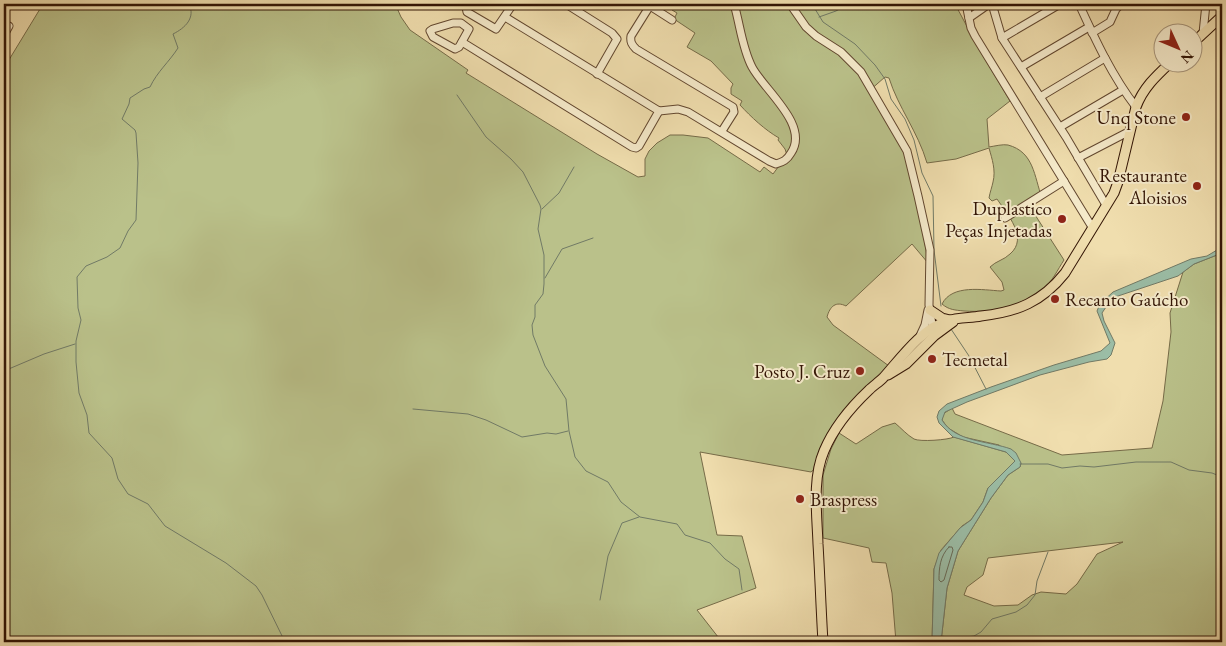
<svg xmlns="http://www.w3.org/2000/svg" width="1226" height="646" font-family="'EB Garamond',serif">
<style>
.green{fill:#bac18a;stroke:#766b48;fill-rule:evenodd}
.water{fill:#9bbda6;stroke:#717a66}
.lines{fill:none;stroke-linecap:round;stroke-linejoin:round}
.shore{stroke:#676956;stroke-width:1}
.stream{stroke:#717a66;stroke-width:1}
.minor-casing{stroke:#62472f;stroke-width:9}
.major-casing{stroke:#331505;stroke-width:11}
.minor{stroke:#f5eaca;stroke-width:7}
.major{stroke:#f0deae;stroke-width:9}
.poi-dot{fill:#8f2418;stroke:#f5eaca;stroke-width:2}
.labels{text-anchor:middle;stroke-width:4;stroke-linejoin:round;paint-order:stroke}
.poi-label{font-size:19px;fill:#331505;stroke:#f5eaca;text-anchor:end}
</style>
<rect width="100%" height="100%" fill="#f0deae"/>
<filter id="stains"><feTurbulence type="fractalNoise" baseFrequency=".004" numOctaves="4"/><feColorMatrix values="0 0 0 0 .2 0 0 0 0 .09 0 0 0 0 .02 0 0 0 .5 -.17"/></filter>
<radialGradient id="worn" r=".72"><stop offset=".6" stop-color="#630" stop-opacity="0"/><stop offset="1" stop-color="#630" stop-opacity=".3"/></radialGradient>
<g class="green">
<path d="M43,4H409L397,8L401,17L410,30L468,70L466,73L597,154L638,177L645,176V159L649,151L657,143L670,135H683L708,138L760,172L764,167L773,174L787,155L785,149L778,140L779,138C765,130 751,117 740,105L742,101L731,94V88L733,84L711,61L687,47L695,33L674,19L677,13L672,10L676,4H955L979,49L1010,101L987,119L989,147C995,146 1003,144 1008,145C1034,152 1034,176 1042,198L1030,207L1064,260C1058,269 1052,282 1044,288C1021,307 993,313 964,311C955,310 949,310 942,304C952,284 983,290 1001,291L1004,290L1002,282L990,267C996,261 1004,260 1010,254C1029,238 1007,214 997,199L992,201L989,198C990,192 992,187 993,182C996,170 992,159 989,148L956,159L927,163C918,132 898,107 889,78L885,77L869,91L902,148L908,163L923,231L928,263L912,244L846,306C836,301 830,306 827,317L833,325L889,366L854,402L817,467L811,472L700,452L717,535L742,536L756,588L697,610L722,642H624V639L597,642H4V68Z"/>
<path d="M1222,253V642H941L947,588L958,551L991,498L1008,475L1020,467L1021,463L999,445L963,437L948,428L942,420L943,414L952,408L955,414L1062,455L1152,448L1163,401L1171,332L1170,313L1183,272L1194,264ZM1123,542L1097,554L1077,584L1066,594L1041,592L1032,595L1018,605L994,606L964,595L967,587L983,575L988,558Z"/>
<path d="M895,423C901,428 907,435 914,439C920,442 948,440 954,437L1006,452L1015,461L988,488L983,502L971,520L962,526L941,550L934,569L932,642H896L892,593L886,563L872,562L869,548L823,538V475L831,449L839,433L856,444L882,427Z"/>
</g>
<path class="water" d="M1222,247V253L1194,264L1178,276L1112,298L1102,313L1104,321L1115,343L1111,355L1107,359L1089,362L1040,375L967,402L945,412L942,420C955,442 989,441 1011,449L1016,453L1021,463L1020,467L1008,475L991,498L958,551L947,588L941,642H932L934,569L939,553L960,528L971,520L983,502L988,488L1015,461L1006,452L953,437L939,423L937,417L939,411L947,404L991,387L1054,365L1101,351L1110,343L1097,311L1100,304L1113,292L1191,259L1207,256Z"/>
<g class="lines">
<path class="shore" d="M949,547H952L953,550L944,580L941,582L939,580C939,568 940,556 949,547Z"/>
<g class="stream">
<path d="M189,4C196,18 185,28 173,34L178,48C169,62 157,72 150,87L144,89L130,98L129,104L123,117L122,119L135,130L136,133L138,163L136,220L128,231L120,248L107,257L86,266L77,277L78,308L81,320L76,341V362L79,393L87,415L89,433L112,458L118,479L128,494L148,504L165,526L226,563L256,586L262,595L285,642"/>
<path d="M812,4L823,22L855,44L875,65L885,79L891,99L905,119L914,140L922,173L933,196L934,250L941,306"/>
<path d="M1220,4L1222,13"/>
<path d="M819,17L836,11L848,4"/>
<path d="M457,95L486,137L511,159L523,172L540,205L541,209L538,229L544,255V284L543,294L535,305V317L532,325L533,335L545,366L566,399L569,431L575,457L586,471L608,482L621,502L640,517L677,524L685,535L710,543L725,559L739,569L742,590"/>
<path d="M542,209L559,193L574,167"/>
<path d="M545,278L562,249L593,238"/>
<path d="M951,329L969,356L986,389"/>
<path d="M4,371L44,354L75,344"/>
<path d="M413,409L468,414L486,420L522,437L547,433L556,434L568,431"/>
<path d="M1020,464H1048L1062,468L1080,466L1094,467L1136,462H1171L1189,470L1212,473L1222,477"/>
<path d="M600,600L608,556L622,523L639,517"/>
<path d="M941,636L956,638L974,636L981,632L992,619L1016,612L1027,605L1035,595L1037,581L1048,552"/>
<path d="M778,639L783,642"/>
</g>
<defs>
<g id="minor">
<path d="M470,4L466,7L467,12L496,29L513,4"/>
<path d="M566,4L612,33L617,39L597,74"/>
<path d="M647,4L672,20"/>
<path d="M651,4L631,36C630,42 632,45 636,49L733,107L734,112L722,131"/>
<path d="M790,4L806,27L816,36L841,52L861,72L907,151L918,196L930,250L929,305L933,331"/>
<path d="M966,4L971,28L975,36L1092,227"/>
<path d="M992,4L1002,38L1066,137L1106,205"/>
<path d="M1079,4C1095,39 1112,76 1136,107"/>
<path d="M505,17L659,111"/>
<path d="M969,18L989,4"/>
<path d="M453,23H461L469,29L459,47L455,49L433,37L430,31L433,29Z"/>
<path d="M1092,33L1110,22L1116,9L1121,4"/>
<path d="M1203,33L1206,4"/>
<path d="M4,35L9,26"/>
<path d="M1002,38L1060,4"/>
<path d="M462,42L632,147L636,148L639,146L659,111"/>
<path d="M1021,67L1089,27"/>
<path d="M1040,97L1105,58"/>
<path d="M659,111L678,109L688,112L769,161L776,164C783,162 787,160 791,153C810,125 764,90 752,67C742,48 740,24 734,4"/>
<path d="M1060,127L1123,90"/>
<path d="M1078,158L1130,131"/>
<path d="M1005,218L1064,181"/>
<path d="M919,338L925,325L928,310"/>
</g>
<g id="major">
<path d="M1194,42L1222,16"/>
<path d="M930,310L942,318L950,320"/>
<path d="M888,375L906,364L934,336L953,322"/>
<path d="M823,642C821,610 820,577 818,544C817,514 812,479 824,451C834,427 851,407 869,390C873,386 879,382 883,378C900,359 922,328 947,321C958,317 970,318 981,316C1017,312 1042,302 1065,273L1114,193L1118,182L1136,107C1143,88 1156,76 1171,62"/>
</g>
</defs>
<use href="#minor" class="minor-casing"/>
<use href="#major" class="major-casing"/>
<use href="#minor" class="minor"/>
<use href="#major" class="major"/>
</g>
<g class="poi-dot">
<circle cx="1186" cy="117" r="5"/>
<circle cx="1197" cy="186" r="5"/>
<circle cx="1062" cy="219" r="5"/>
<circle cx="1055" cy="299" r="5"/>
<circle cx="932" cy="359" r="5"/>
<circle cx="860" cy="371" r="5"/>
<circle cx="800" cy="499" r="5"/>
</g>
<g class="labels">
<g class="poi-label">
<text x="1176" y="124">Unq Stone</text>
<text x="1187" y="182">Restaurante<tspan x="1187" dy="22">Aloisios</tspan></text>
<text x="1052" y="215">Duplastico<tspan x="1052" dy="22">Peças Injetadas</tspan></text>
<text x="1065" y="306" text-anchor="start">Recanto Gaúcho</text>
<text x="942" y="366" text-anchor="start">Tecmetal</text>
<text x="850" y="378">Posto J. Cruz</text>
<text x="810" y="506" text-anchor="start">Braspress</text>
</g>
</g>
<rect width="1226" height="646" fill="none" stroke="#f0deae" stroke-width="20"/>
<rect x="5" y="5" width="1216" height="636" fill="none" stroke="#331505" stroke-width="2.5"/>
<rect x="10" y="10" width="1206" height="626" fill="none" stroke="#331505"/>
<g transform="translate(1178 48) rotate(134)"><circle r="24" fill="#f5eaca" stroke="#a7957b"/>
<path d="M0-4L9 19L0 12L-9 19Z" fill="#8f2418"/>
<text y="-8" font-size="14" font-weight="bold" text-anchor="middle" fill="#331505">N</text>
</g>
<rect width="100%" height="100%" filter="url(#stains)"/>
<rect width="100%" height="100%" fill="url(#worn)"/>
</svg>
